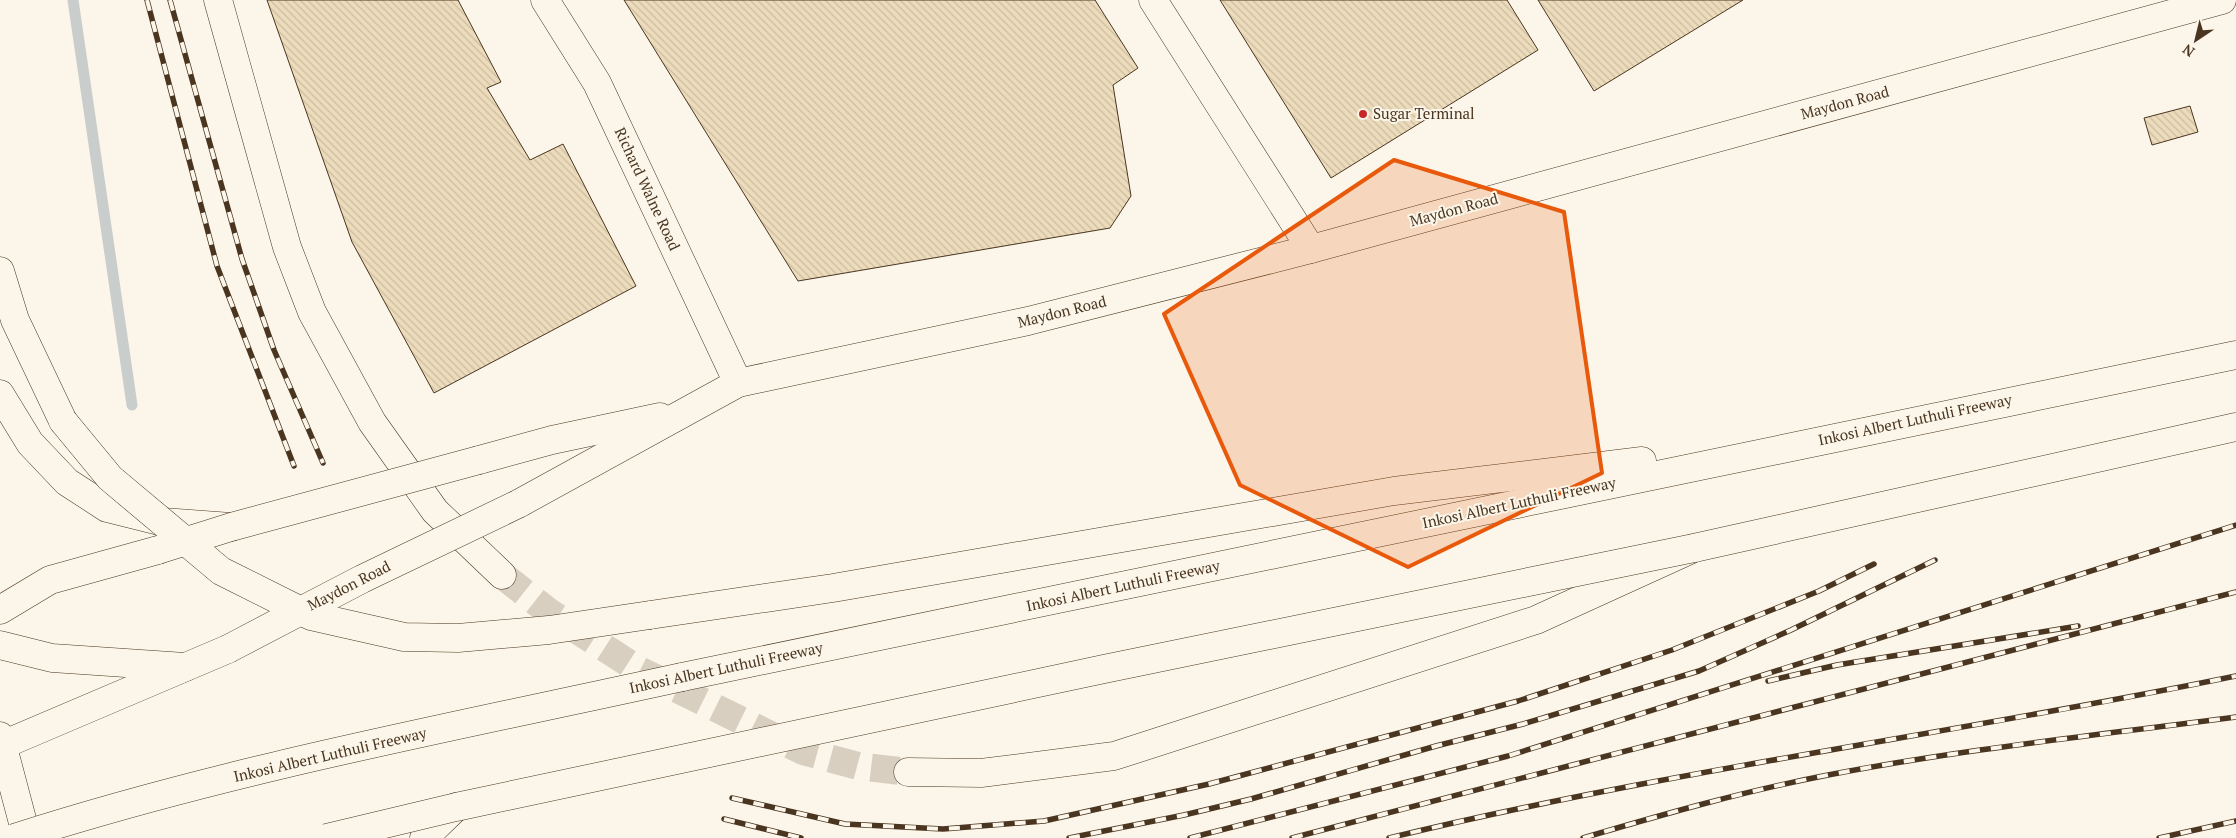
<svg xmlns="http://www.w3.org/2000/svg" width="2236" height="838" font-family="'PT Serif',serif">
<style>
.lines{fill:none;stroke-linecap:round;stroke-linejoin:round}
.stream{stroke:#c9cecd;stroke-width:11}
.building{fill:url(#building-back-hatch);stroke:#4a3520}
.highway-tunnel{stroke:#d8cfc1;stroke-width:28;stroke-dasharray:28 14;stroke-linecap:butt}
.minor-casing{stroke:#4a3520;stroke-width:29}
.major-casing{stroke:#4a3520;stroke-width:29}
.highway-casing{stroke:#4a3520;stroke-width:29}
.minor{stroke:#fbf6e9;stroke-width:28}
.major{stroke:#fbf6e9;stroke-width:28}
.highway{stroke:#fbf6e9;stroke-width:28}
.rail-casing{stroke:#4a3520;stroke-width:5.5}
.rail{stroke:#fbf6e9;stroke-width:4;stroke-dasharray:11;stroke-linecap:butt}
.minor-bridge-casing{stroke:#4a3520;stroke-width:29;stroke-linecap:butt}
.highway-bridge-casing{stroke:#4a3520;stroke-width:29;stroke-linecap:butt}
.minor-bridge{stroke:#fbf6e9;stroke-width:28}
.highway-bridge{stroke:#fbf6e9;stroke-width:28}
.marked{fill:#e8590c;fill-opacity:0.2;stroke:#e8590c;stroke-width:4;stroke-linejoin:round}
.poi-dot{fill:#c62828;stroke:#fbf6e9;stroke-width:2}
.labels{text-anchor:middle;stroke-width:4;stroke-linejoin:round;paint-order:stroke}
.street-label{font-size:15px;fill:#4a3520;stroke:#fbf6e9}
.poi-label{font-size:15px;fill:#4a3520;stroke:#fbf6e9;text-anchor:start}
</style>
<defs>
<pattern id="building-back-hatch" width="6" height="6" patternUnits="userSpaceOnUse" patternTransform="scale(1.25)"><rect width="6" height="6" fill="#ecdcbc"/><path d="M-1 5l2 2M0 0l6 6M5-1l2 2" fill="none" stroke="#ccbda1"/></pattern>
</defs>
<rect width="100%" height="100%" fill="#fbf6e9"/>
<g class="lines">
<path class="stream" d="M73,0L132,405"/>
</g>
<g class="building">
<path d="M267,0H458L501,82L487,88L530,160L563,144L636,286L434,393L352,242Z"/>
<path d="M624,0H1095L1138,68L1113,85L1131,196L1110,228L798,281Z"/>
<path d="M1220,0H1507L1538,50L1331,178Z"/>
<path d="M1538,0H1743L1594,91Z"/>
<path d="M2190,106L2198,132L2152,145L2144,118Z"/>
</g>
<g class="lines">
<path class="highway-tunnel" d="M502,575L549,612L639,670L803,751L858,766L908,772"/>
<defs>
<g id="minor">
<path d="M545,0L597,83L738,383"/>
<path d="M1153,0L1311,249"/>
<path d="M479,460L552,440L660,417"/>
<path d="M518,504L738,383L1028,321L1311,249L2222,0"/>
<path d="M0,610L50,580L158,550"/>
<path d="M0,746L228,649"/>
</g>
<g id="major">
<path d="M0,394L30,443L67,482L107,508L163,522L231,527"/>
<path d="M0,645L52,658L185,667"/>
<path d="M0,736L27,838"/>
</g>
<g id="highway">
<path d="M218,0L287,247L312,312L372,422L435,511L502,575"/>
<path d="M0,271L15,320L63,421"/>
<path d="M650,615L833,588L1394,491L1642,461"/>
<path d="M682,677L2236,355"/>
<path d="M908,772L981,773L1114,756L1536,620L1694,548L2236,427"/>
<path d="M424,838L456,807"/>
</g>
</defs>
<use href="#minor" class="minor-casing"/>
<use href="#major" class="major-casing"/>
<use href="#highway" class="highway-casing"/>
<use href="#minor" class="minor"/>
<use href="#major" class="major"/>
<use href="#highway" class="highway"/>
<defs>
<g id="rail">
<path d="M147,0L217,266L294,466"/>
<path d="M170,0L242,259L274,350L323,463"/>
<path d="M1768,681L1837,665L2078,626"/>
<path d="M732,798L845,824L943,829L1044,821L1209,784L1518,701L1672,650L1819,591L1874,564"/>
<path d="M724,819L801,838"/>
<path d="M1069,838L1184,815L1251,799L1436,746L1523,724L1699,671L1791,630L1935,560"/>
<path d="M1190,838L1508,756L2236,525"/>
<path d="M1292,838L2236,592"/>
<path d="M1389,838C1669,770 1954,734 2236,676"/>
<path d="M1583,838C1664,814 1745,791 1828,775C1963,749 2100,735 2236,717"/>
<path d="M2159,838L2236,821"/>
</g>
</defs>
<use href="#rail" class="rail-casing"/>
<use href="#rail" class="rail"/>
<defs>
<g id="minor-bridge">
<path d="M158,550L231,527L479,460"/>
<path d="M228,649L362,579L518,504"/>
</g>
<g id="highway-bridge">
<path d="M63,421L110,478L221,571L311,616L404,637L458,638L549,630L650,615"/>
<path d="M14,838C232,768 459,726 682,677"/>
<path d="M326,838L456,807L1104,669L1694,548"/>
</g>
</defs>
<use href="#minor-bridge" class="minor-bridge-casing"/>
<use href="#highway-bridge" class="highway-bridge-casing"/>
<use href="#minor-bridge" class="minor-bridge"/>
<use href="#highway-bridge" class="highway-bridge"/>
</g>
<path class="marked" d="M1394,160L1564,212L1602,473L1408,567L1240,485L1164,314Z"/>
<circle class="poi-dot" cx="1363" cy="114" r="5"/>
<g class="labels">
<g class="street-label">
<text transform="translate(1845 103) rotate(-15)" y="5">Maydon Road</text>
<text transform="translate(647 189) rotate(65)" y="5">Richard Walne Road</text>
<text transform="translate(1454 210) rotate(-15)" y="5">Maydon Road</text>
<text transform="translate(1062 312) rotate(-14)" y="5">Maydon Road</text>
<text transform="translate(1915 420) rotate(-12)" y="5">Inkosi Albert Luthuli Freeway</text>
<text transform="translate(1519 503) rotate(-12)" y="5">Inkosi Albert Luthuli Freeway</text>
<text transform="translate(349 586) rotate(-27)" y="5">Maydon Road</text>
<text transform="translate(1123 586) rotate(-12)" y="5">Inkosi Albert Luthuli Freeway</text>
<text transform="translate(726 668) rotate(-12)" y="5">Inkosi Albert Luthuli Freeway</text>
<text transform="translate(330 755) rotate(-13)" y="5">Inkosi Albert Luthuli Freeway</text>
</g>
<g class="poi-label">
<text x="1373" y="119">Sugar Terminal</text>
</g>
</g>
<g transform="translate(2196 40) rotate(215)" stroke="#fbf6e9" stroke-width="4" paint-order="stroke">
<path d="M0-4L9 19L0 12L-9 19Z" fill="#4a3520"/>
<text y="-8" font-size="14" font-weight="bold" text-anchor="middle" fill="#4a3520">N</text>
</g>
</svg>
